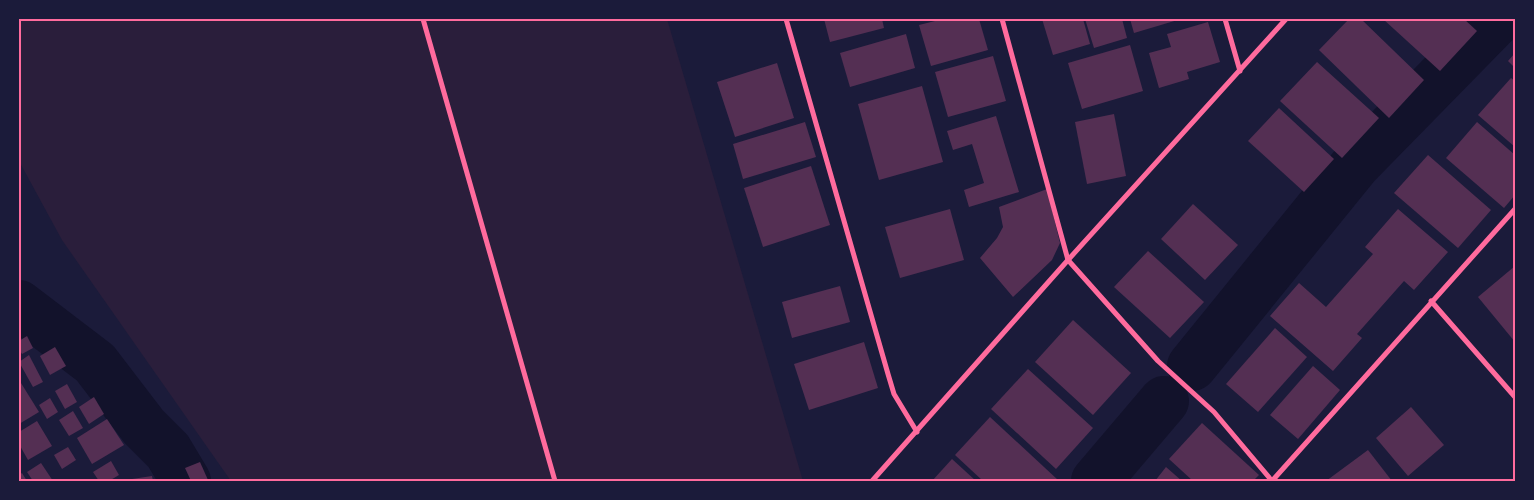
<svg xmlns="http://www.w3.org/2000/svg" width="1534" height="500" font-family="Figtree,sans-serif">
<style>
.green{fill:#2a1e3b}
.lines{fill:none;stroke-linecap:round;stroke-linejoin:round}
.river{stroke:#12122b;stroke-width:50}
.building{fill:#542f53}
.minor{stroke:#ff6b9d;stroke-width:5}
.neatline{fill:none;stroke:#ff6b9d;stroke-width:2}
</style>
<rect width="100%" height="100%" fill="#1b1b3a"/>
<path class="green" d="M19,19H667L803,481H231L62,240L19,161Z"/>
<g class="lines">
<g class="river">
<path d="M19,305L95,363L144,427L168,451L186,481"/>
<path d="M1192,366L1356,164L1498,19"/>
<path d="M1096,481L1164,401"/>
</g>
</g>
<g class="building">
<path d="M824,19H882L884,28L830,42Z"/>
<path d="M943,19H979L988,50L931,66L919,25Z"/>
<path d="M1042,19H1083L1090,44L1053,55Z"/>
<path d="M1085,19H1122L1127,38L1094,48Z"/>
<path d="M1130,19H1181L1134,33Z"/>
<path d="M1349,19H1361L1424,80L1389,118L1319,50Z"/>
<path d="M1383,19H1464L1477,31L1440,71Z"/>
<path d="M1208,22L1220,62L1187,72L1189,79L1159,88L1149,53L1171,47L1167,34Z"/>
<path d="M906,34L915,68L850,87L840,53Z"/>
<path d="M1130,45L1143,91L1082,109L1068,63Z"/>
<path d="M1515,53V68L1508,61Z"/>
<path d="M993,56L1006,101L948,117L935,72Z"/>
<path d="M1317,62L1379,118L1342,158L1280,101Z"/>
<path d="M777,63L794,118L735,137L717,82Z"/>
<path d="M1511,78L1515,81V147L1478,115Z"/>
<path d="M922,86L943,162L879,180L858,104Z"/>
<path d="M1279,108L1334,159L1304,192L1248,141Z"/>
<path d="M1114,114L1126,176L1087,184L1075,122Z"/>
<path d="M996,116L1019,192L969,207L964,190L984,183L972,144L953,150L947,131Z"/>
<path d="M805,122L816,157L743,179L733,144Z"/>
<path d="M1477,122L1515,155V195L1504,208L1446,158Z"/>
<path d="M1428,155L1491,210L1458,248L1394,193Z"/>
<path d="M811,166L830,225L763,247L744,188Z"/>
<path d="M1047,189L1060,243L1052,260L1013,297L980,258L997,238L1003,227L999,207Z"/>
<path d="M1193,204L1238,245L1205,280L1161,239Z"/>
<path d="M950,209L964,260L900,278L885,227Z"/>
<path d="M1398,209L1448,252L1414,290L1404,281L1357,334L1362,338L1333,371L1270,316L1299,283L1326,307L1373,254L1365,247Z"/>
<path d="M1148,251L1204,302L1170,338L1114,287Z"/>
<path d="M1515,266V342L1478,297Z"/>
<path d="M840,286L850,322L792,338L782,302Z"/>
<path d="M1073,320L1131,373L1093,415L1035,362Z"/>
<path d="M1275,328L1307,357L1258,412L1226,384Z"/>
<path d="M27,336L33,348L22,354L19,349V341Z"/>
<path d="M864,342L878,388L809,410L794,364Z"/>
<path d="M55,347L66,366L50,375L40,356Z"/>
<path d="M29,355L43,382L33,387L19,362Z"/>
<path d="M1313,366L1340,390L1298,439L1270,415Z"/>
<path d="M1028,369L1093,428L1056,469L991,409Z"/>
<path d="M21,383L39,412L19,424V385Z"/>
<path d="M67,384L77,402L65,409L55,391Z"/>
<path d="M94,397L104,414L89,424L79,407Z"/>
<path d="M50,398L58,412L47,419L39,405Z"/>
<path d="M1411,407L1444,445L1408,476L1376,438Z"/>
<path d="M73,411L83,428L69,436L59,420Z"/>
<path d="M990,417L1058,480L1057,481H983L955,455Z"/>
<path d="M107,419L124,445L92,464L77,438Z"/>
<path d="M37,421L52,446L28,460L19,444V432Z"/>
<path d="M1202,423L1259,475L1253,481H1193L1169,459Z"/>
<path d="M68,447L76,460L62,469L54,455Z"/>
<path d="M1368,450L1392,481H1326Z"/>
<path d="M952,459L976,481H932Z"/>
<path d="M111,461L119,475L109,481H99L93,472Z"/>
<path d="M200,462L208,480L191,481L185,468Z"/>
<path d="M41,463L53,481H33L27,472Z"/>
<path d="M1166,467L1182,481H1155Z"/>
<path d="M22,473L27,481H19V475Z"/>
<path d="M152,476L153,481H132V479Z"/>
</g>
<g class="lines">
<g class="minor">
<path d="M423,19L555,481"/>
<path d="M786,19L888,374L894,394L917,432"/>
<path d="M1002,19L1068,260L1158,361L1214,412L1272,481"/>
<path d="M1225,19L1240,71"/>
<path d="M1431,301L1515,397"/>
<path d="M872,481L1068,260L1286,19"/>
<path d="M1272,481L1515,209"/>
</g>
</g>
<rect width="1534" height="500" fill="none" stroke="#1b1b3a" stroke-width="40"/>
<rect x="20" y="20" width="1494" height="460" class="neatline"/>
</svg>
